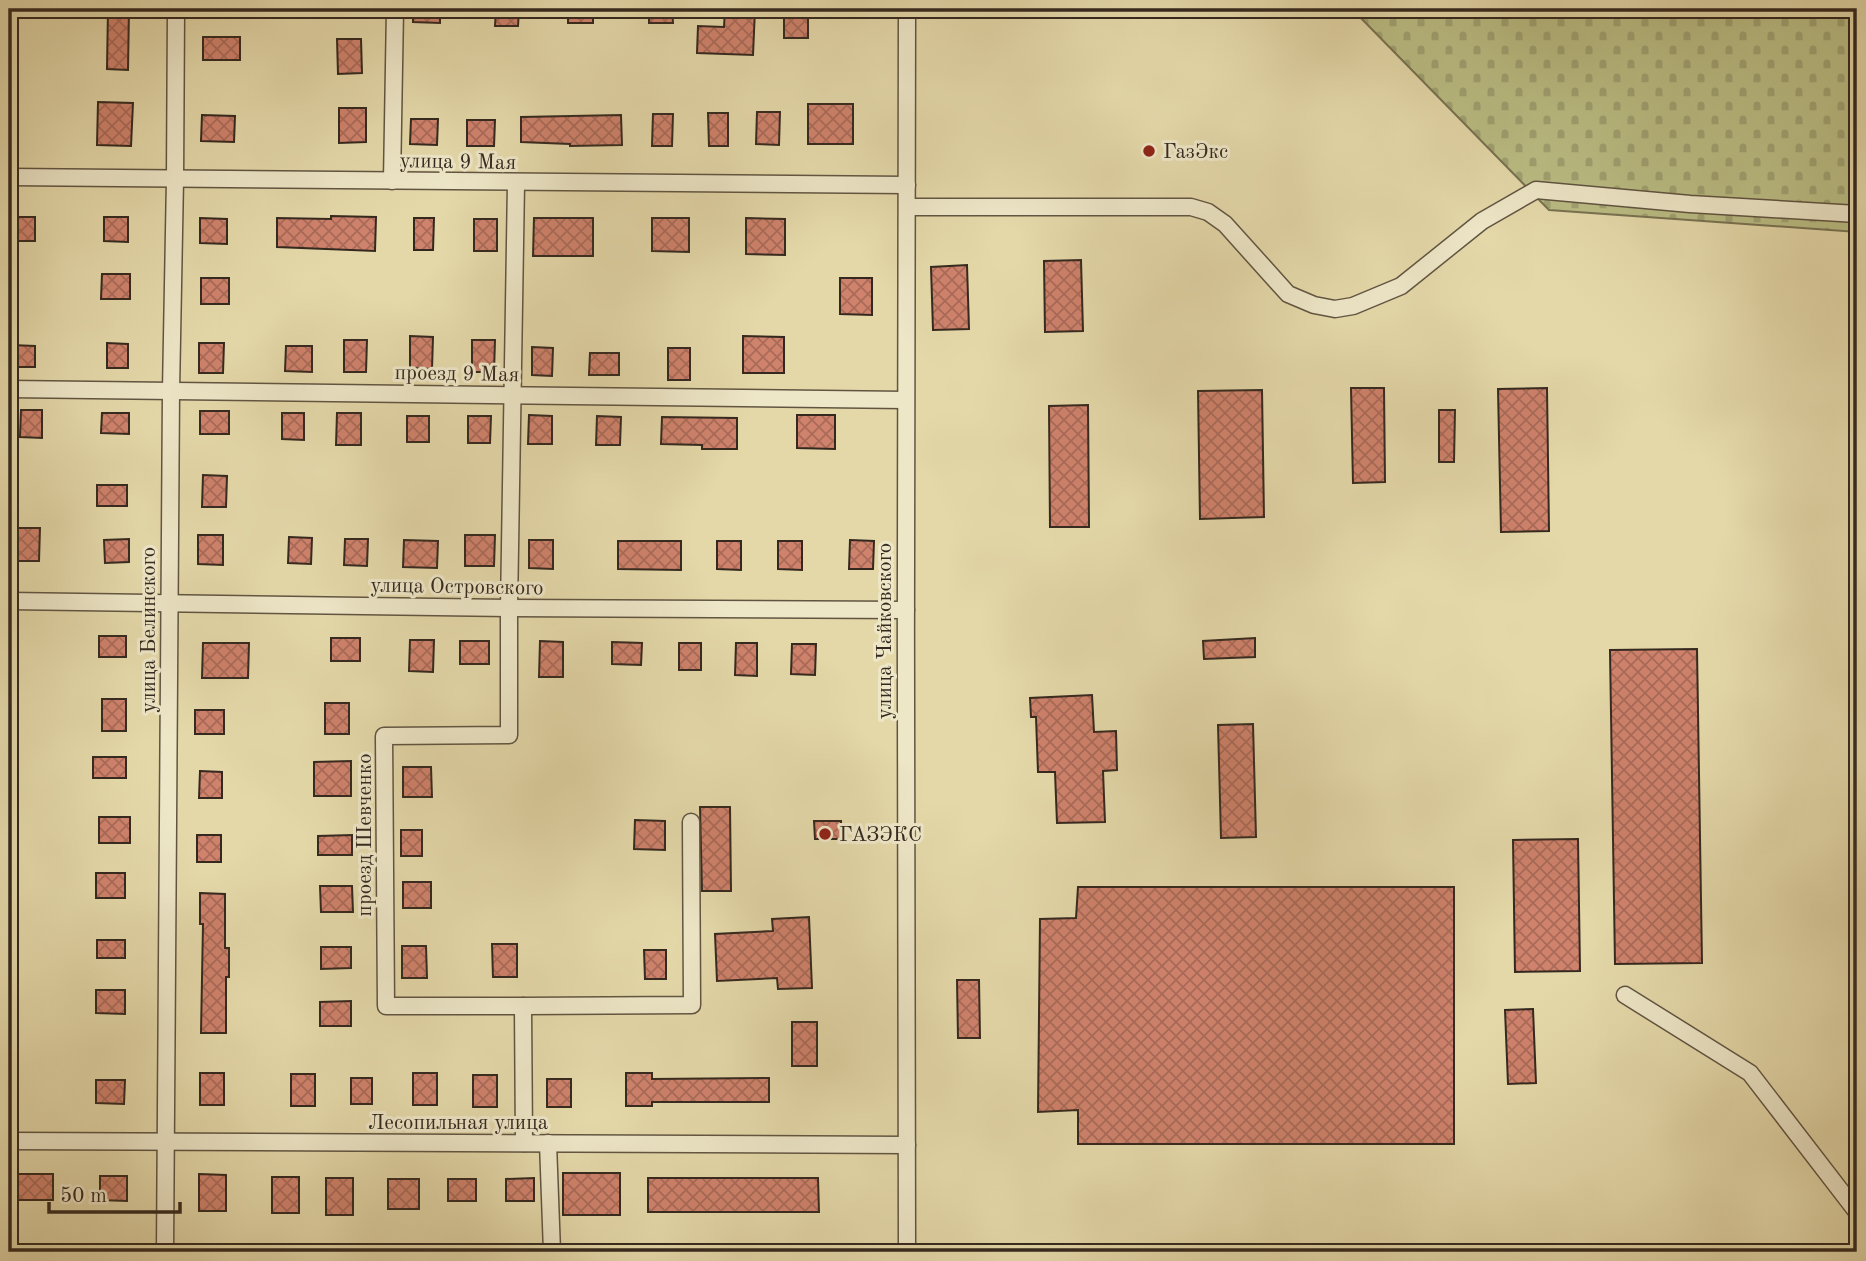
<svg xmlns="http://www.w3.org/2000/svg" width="1866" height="1261" font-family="'Old Standard TT',serif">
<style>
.cemetery{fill:url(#cemetery-stones);stroke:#787352;stroke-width:2}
.building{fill:url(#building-cross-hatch);stroke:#35291f;stroke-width:2}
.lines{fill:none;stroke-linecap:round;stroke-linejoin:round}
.street-casing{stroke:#615542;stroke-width:19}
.street{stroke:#ede6c7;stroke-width:16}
.poi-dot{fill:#8f2418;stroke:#ede6c7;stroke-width:2.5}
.labels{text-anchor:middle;stroke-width:6;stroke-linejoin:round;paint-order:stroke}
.poi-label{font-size:21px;fill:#35291f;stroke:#ede6c7;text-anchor:start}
.street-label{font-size:21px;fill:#35291f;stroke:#ede6c7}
</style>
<defs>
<pattern id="cemetery-stones" width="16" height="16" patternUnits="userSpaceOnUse" patternTransform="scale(1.75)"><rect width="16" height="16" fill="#babd84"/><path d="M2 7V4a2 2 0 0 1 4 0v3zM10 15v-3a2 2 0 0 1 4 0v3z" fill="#a0a272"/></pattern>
<pattern id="building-cross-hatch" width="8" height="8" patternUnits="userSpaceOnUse" patternTransform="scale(1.75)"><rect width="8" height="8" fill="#cf826c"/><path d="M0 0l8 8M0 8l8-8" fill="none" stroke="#a96a58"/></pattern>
</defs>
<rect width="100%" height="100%" fill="#e4d8a9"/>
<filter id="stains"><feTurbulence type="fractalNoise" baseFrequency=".00286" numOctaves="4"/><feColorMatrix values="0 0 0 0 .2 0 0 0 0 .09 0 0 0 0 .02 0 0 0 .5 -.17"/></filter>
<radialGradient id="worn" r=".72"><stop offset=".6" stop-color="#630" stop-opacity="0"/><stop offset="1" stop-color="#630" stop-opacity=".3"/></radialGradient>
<g class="cemetery">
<path d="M1352,9H1857V232L1549,210Z"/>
<path d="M1857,616V996H1854Z"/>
</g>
<g class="building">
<path d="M108,9H129L128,70L107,69Z"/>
<path d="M413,9H440V23L413,22Z"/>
<path d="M496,9H519L518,26H495Z"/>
<rect x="568" y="9" width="25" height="14"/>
<path d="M649,9H672L673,23H649Z"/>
<path d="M725,9H755L753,55L697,53L698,26L724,27Z"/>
<rect x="784" y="9" width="24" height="29"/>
<rect x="203" y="37" width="37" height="23"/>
<path d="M337,39H361L362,73L338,74Z"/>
<path d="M98,102L133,103L131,146L97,145Z"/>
<rect x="808" y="104" width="45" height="40"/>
<path d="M339,108H366V142L339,143Z"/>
<path d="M757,112H780L779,145L756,144Z"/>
<path d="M708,113H728V146H709Z"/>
<path d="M653,114H673L672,146H652Z"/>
<path d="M202,115L235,116L234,142L201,141Z"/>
<path d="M621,115L622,145L570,146V144L521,142V117Z"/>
<path d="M411,119H438L437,145L410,144Z"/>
<path d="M467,120H495L494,146H467Z"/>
<path d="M331,216L376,217L375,251L277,247V218L331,219Z"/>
<rect x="14" y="217" width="21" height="24"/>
<path d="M104,217H128V242L104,241Z"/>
<path d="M200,218L227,219V244L200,243Z"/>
<path d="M414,218H434L433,250H414Z"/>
<path d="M534,218H593V256H533Z"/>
<path d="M652,218H689V252L652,251Z"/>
<path d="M746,218L785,219V255L746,254Z"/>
<rect x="474" y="219" width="23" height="32"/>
<path d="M1081,260L1083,331L1045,332L1044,261Z"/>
<path d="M967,265L969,329L933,330L931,267Z"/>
<path d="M102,274H130V299H101Z"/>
<rect x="201" y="278" width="28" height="26"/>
<path d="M840,278H872V315L840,314Z"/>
<path d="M410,336L433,337L432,369L410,368Z"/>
<path d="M743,336L784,337V373H743Z"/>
<path d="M344,340H367L366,372H344Z"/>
<path d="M472,340H495L494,372H472Z"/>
<path d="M107,343L128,344V368H107Z"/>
<path d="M199,343H224L223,373H199Z"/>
<path d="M11,345L35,346V367H10Z"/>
<path d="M286,346H312V372L285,371Z"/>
<path d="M532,347L553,348L552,376L532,375Z"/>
<rect x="668" y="348" width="22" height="32"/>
<path d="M590,353H619V375H589Z"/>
<path d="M1351,388H1384L1385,482L1353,483Z"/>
<path d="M1547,388L1549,531L1501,532L1498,389Z"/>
<path d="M1262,390L1264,517L1200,519L1198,391Z"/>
<path d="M1088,405L1089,527H1050L1049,406Z"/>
<path d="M21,410H42V438L20,437Z"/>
<path d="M1439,410H1455L1454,462H1439Z"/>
<rect x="200" y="411" width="29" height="23"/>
<path d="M102,413H129V434L101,433Z"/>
<path d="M282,413H304V440L282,439Z"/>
<path d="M337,413H361V445H336Z"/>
<path d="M529,415L552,416V444H528Z"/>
<path d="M797,415H835V449L797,448Z"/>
<rect x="407" y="416" width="22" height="26"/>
<path d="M468,416H491L490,443H468Z"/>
<path d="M597,416L621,417L620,445H596Z"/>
<path d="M662,417L737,418V449H702V445L661,444Z"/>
<path d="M203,475L227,476L226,507H202Z"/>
<rect x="97" y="485" width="30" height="21"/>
<path d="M18,528H40L39,561H17Z"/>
<path d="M198,535H223V565L198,564Z"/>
<path d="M465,535H495L494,566H465Z"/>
<path d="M289,537L312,538L311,564L288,563Z"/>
<path d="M129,539V562L105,563L104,540Z"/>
<path d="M345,539H368L367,566L344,565Z"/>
<path d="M404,540L438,541L437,568L403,567Z"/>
<path d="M529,540H553V569L529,568Z"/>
<path d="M850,540L874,541L873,569H849Z"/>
<path d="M618,541H681V570L618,569Z"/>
<path d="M717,541H741V570L717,569Z"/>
<path d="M778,541H802V570L778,569Z"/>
<rect x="99" y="636" width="27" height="21"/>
<rect x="331" y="638" width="29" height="23"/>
<path d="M1255,638V657L1204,659L1203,641Z"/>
<path d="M410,640H434L433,672L409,671Z"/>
<rect x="460" y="641" width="29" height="23"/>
<path d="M540,641L563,642V677H539Z"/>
<path d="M612,642L642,643L641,665L612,664Z"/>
<path d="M203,643H249L248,678H202Z"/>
<rect x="679" y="643" width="22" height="27"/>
<path d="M736,643H757V676L735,675Z"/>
<path d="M792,644H816L815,675L791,674Z"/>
<path d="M1697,649L1702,963L1615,964L1610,650Z"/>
<path d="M1092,695L1094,732L1116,731L1117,770L1103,771L1105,822L1057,823L1055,772H1038L1036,717H1031L1030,698Z"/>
<rect x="102" y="699" width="24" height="32"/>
<rect x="325" y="703" width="24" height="31"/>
<rect x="195" y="710" width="29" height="24"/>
<path d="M1253,724L1256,837L1221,838L1218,725Z"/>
<rect x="93" y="757" width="33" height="21"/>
<path d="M351,761V796H314V762Z"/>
<path d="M403,767H431L432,797H403Z"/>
<path d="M200,771L222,772V798H199Z"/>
<path d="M700,807H730L731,891H702Z"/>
<rect x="99" y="817" width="31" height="26"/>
<path d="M635,820L665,821V850L634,849Z"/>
<path d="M814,821H841L842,839H815Z"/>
<rect x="401" y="830" width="21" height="26"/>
<rect x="197" y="835" width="24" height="27"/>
<path d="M352,835V855H318V836Z"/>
<path d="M1578,839L1580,971L1515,972L1513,840Z"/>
<rect x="96" y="873" width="29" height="25"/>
<rect x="403" y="882" width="28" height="26"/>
<path d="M320,886H352L353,912H321Z"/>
<path d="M1078,887H1454V1144H1078V1110L1038,1112L1040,919L1076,918Z"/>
<path d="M200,893L225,894V948H229V977H226V1033H201L203,924H200Z"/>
<path d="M809,917L812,988L778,989L777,978L717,981L715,934L773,931L772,919Z"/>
<rect x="97" y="940" width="28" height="18"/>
<path d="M492,944H517V977H493Z"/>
<path d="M402,946H426L427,978H402Z"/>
<path d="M321,947H351V968L321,969Z"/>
<path d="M644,950H666V979H645Z"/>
<path d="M957,980H979L980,1038H958Z"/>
<path d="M96,990H125V1014L96,1013Z"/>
<path d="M351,1001V1026H320V1002Z"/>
<path d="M1533,1009L1536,1083L1508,1084L1505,1010Z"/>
<rect x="792" y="1022" width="25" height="44"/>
<rect x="200" y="1073" width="24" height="32"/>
<rect x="413" y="1073" width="24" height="32"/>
<path d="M626,1073H652V1079L769,1078V1102H652V1106H626Z"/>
<rect x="291" y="1074" width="24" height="32"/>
<rect x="473" y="1075" width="24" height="32"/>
<rect x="351" y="1078" width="21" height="26"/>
<rect x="547" y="1079" width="24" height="28"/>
<path d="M96,1080H125L124,1104L96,1103Z"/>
<rect x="563" y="1173" width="57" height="42"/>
<rect x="9" y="1174" width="44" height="26"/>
<path d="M199,1174L226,1175V1211H199Z"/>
<path d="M100,1176H127V1201L100,1200Z"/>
<rect x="272" y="1177" width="27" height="36"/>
<rect x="326" y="1178" width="27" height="37"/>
<path d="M534,1178V1201H506V1179Z"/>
<path d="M648,1178H818L819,1212H648Z"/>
<rect x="388" y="1179" width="31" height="30"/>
<rect x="448" y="1179" width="28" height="22"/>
</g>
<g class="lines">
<defs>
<g id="street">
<path d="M907,9C907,423 904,838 907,1252"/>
<path d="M9,177L907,185"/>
<path d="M392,181L395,9"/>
<path d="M516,183L509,608V735L384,736L386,1006H523L524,1143"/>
<path d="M908,207H1191L1208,212L1225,224L1288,294L1314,305L1335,309L1353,306L1401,286L1482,221L1536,190L1690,204L1857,214"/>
<path d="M9,389L905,400"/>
<path d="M9,601L509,608L906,610"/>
<path d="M1625,995L1750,1073L1857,1212"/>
<path d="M523,1006L692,1005L691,822"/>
<path d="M9,1141L907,1145"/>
<path d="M548,1143L552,1252"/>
<path d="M165,1252L171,391L175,179L176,9"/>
</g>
</defs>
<use href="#street" class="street-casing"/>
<use href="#street" class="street"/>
</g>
<g class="poi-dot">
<circle cx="1149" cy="151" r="7"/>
<circle cx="825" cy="834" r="7"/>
</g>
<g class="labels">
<g class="poi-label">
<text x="1163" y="158">ГазЭкс</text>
<text x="839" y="841">ГАЗЭКС</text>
</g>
<g class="street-label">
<text transform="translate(458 161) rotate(1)" y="7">улица 9 Мая</text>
<text transform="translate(457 373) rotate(1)" y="7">проезд 9 Мая</text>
<text transform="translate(457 586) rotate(1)" y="7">улица Островского</text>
<text transform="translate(148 630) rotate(-90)" y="7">улица Белинского</text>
<text transform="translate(884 631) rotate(-90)" y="7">улица Чайковского</text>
<text transform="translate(364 835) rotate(-90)" y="7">проезд Шевченко</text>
<text x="458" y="1129">Лесопильная улица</text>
</g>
</g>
<rect width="1866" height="1261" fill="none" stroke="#e4d8a9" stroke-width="35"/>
<rect x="10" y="10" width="1845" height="1240" fill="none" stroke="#35291f" stroke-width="3.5"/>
<rect x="18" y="18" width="1831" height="1226" fill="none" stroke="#35291f" stroke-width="2"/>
<path d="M49 1202v10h131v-10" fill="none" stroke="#35291f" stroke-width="3.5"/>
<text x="60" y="1202" font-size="21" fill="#35291f" stroke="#ede6c7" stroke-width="5" paint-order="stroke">50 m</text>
<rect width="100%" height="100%" filter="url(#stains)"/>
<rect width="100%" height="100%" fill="url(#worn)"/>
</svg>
